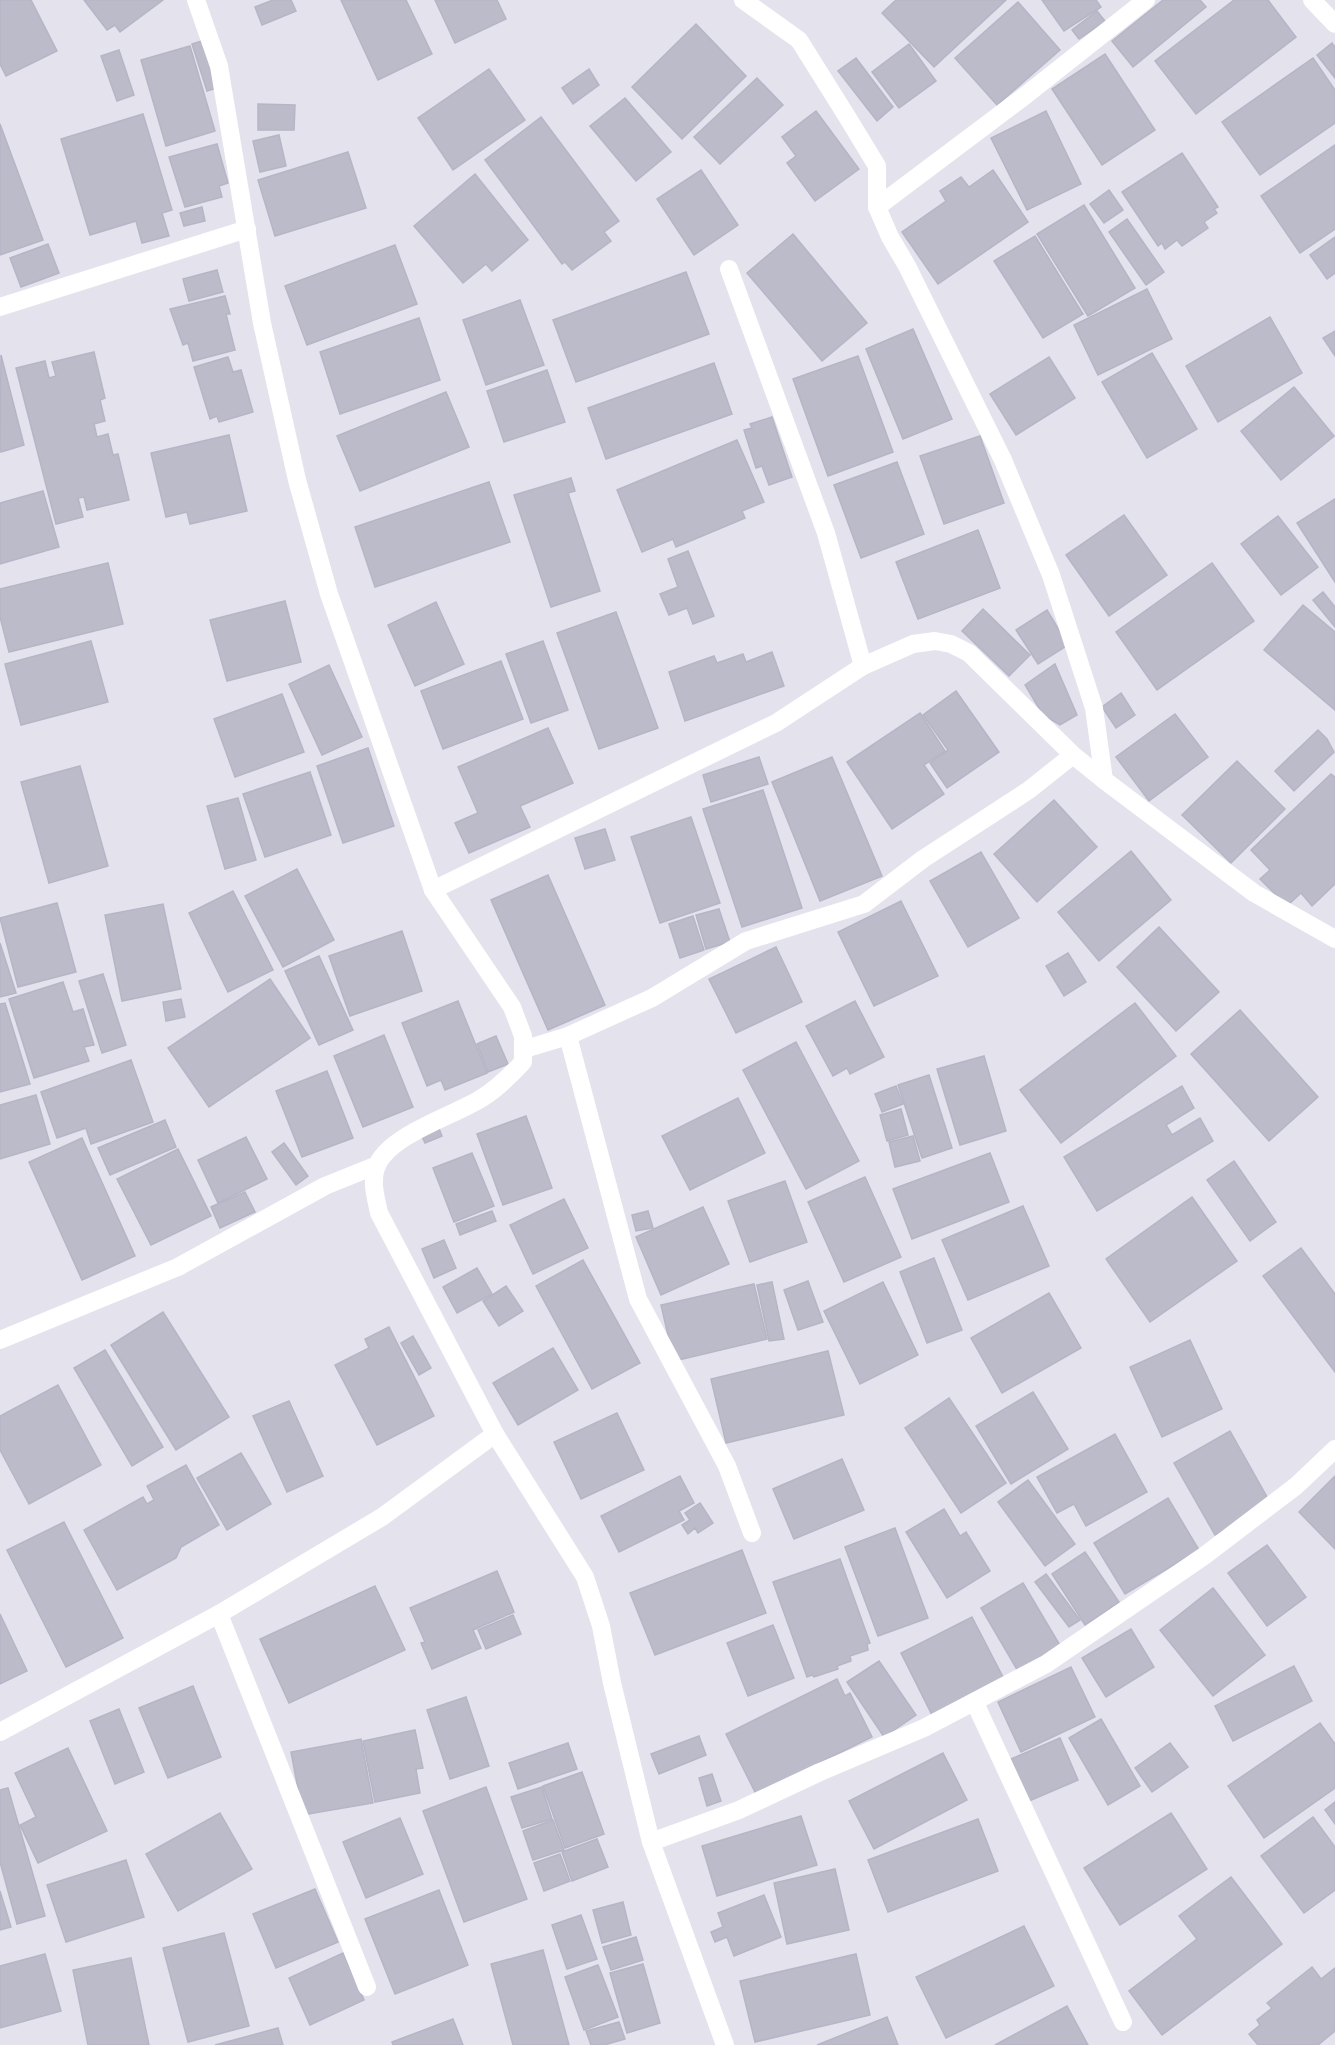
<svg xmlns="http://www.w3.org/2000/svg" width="1335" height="2045" font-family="Figtree,sans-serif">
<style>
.building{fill:#bcbbca;stroke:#b6b5c6;stroke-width:1.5}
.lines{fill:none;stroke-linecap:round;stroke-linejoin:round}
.minor{stroke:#fff;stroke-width:18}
</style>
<rect width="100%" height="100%" fill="#e3e2ed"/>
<g class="building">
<path d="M0,0H31L57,51L6,76L0,64Z"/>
<path d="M84,0H163L120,32L115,25L107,30Z"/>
<path d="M273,0H291L296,11L262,25L255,7Z"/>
<path d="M341,0H406L432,54L378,80Z"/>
<path d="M435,0H497L506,19L455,43Z"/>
<path d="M896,0H1006L934,67L882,13Z"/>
<path d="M1042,0H1096L1101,7L1064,31Z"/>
<path d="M1163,0H1200L1206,7L1133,67L1112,41Z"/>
<path d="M1234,0H1268L1296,37L1196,114L1155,61Z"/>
<path d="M1018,2L1060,50L997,105L955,58Z"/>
<path d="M1097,11L1105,21L1079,39L1072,30Z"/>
<path d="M696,24L746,76L682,139L632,87Z"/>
<path d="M205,40L220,87L207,91L192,44Z"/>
<path d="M1332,43L1335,47V78L1317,55Z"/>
<path d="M909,44L936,81L899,108L872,72Z"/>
<path d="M190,46L215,131L166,146L141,60Z"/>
<path d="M119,50L134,95L117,101L101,56Z"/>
<path d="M1105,54L1155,130L1102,165L1052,89Z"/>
<path d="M856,58L893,107L877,121L838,71Z"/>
<path d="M1313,58L1335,90V123L1260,175L1222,122Z"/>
<path d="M489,69L525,120L453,170L418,118Z"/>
<path d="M589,69L599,85L573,104L562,88Z"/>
<path d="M757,78L783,105L720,164L694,137Z"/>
<path d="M625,98L671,152L636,181L590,126Z"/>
<path d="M258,104L295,105L294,130H258Z"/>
<path d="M816,111L859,169L815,201L787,163L796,156L782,137Z"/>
<path d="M1046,111L1081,184L1027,210L991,138Z"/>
<path d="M143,114L172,210L162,213L169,236L142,243L136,221L90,235L61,139Z"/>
<path d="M541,117L619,221L604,232L611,241L572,270L565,262L562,264L485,160Z"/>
<path d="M0,124L43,240L0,255Z"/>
<path d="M279,135L286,166L260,172L253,141Z"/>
<path d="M217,144L228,183L219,186L222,197L185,207L169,157Z"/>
<path d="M1335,145V229L1300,253L1261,196Z"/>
<path d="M348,152L366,208L275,236L258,180Z"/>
<path d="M1182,153L1218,207L1214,209L1217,213L1204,222L1208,228L1182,246L1177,240L1165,249L1162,243L1158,246L1122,192Z"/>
<path d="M701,170L738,225L694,255L657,199Z"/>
<path d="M993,170L1028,222L938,284L902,232L946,201L940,191L961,177L969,187Z"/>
<path d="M475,174L528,240L492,271L486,264L463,283L414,226Z"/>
<path d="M1109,190L1123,210L1104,223L1090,204Z"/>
<path d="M1084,205L1135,288L1088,316L1037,234Z"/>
<path d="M202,207L205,221L184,226L180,213Z"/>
<path d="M1127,219L1164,272L1146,285L1109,232Z"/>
<path d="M793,234L867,323L822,361L747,273Z"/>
<path d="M1035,236L1083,314L1043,338L994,261Z"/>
<path d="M1335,237V273L1327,279L1310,255Z"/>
<path d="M48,244L59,273L21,287L10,258Z"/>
<path d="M395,245L417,304L307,345L285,286Z"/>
<path d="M217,270L223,292L189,301L183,279Z"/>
<path d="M686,272L709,334L576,382L553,320Z"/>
<path d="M1147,289L1172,339L1098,375L1074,325Z"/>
<path d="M225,296L230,314H226L235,350L193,361L188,343L183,345L170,309Z"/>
<path d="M520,300L544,365L486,385L463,320Z"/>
<path d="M1270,317L1302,373L1218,422L1186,366Z"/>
<path d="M419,318L440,380L340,414L320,352Z"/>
<path d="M913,329L952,419L903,439L866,349Z"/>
<path d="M1335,331V356L1323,338Z"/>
<path d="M94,352L105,398L100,400L105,421L94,424L97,437L108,434L113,455L118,454L129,500L87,510L84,497L78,498L83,517L56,524L16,368L45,361L49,378L56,376L52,362Z"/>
<path d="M1152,353L1197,429L1147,458L1102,382Z"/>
<path d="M1,355L24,445L1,452L0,449Z"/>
<path d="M858,356L893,452L828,476L793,379Z"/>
<path d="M228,357L233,372L241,370L253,412L219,422L217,416L210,419L194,367Z"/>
<path d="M1049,357L1075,398L1016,435L990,394Z"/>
<path d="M714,363L732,414L606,459L588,408Z"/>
<path d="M547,370L565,422L504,442L487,391Z"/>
<path d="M1294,387L1334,436L1281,480L1241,431Z"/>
<path d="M446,392L469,447L360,491L337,436Z"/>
<path d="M772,417L792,477L769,485L762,466L756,468L744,430L752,428L750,424Z"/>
<path d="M229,435L247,511L190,524L187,512L166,517L151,453Z"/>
<path d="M980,436L1004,503L944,524L920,456Z"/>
<path d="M737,440L764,502L742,511L745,518L676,547L673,539L642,552L617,490Z"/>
<path d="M897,462L924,534L861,558L834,485Z"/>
<path d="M571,478L575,491L568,493L600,591L551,607L514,495Z"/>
<path d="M489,482L510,542L375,587L355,527Z"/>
<path d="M43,491L59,547L0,564V503Z"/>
<path d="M1335,499V582L1297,523Z"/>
<path d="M1124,515L1167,575L1109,616L1066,555Z"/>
<path d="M1278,516L1318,567L1281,595L1241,544Z"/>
<path d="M978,530L1000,588L918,619L896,562Z"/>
<path d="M688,551L714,616L693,624L687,608L669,615L660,594L678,587L668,559Z"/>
<path d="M108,563L123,624L9,652L0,617V589Z"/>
<path d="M1212,563L1254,621L1157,690L1116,632Z"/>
<path d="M1323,592L1335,607V627L1313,600Z"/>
<path d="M285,601L301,662L227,681L210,620Z"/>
<path d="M436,602L464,664L415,686L388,625Z"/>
<path d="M1303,605L1335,632V710L1264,650Z"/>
<path d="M983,609L1030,655L1009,676L962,631Z"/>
<path d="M1047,610L1068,645L1038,664L1016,630Z"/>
<path d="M616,612L658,728L599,749L557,633Z"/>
<path d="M91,641L108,702L21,725L5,664Z"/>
<path d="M543,641L568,710L531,723L506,654Z"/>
<path d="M772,652L784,686L685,721L669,672L714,656L717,663L743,654L746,662Z"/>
<path d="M501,661L523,719L443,749L421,691Z"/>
<path d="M1055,664L1077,715L1060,725L1043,715L1025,685Z"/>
<path d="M329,665L362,737L322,755L289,684Z"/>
<path d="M956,691L999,752L947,788L930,763L948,750L923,715Z"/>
<path d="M1121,693L1135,715L1116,728L1102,707Z"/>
<path d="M282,694L304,752L235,777L214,719Z"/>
<path d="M920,713L945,751L924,765L944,794L892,829L847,762Z"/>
<path d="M1175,714L1208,757L1149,801L1116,757Z"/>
<path d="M548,728L573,783L520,806L530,827L469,853L455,823L478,813L458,767Z"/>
<path d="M1318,730L1327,739L1334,752L1294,791L1275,771Z"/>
<path d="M368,748L394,826L343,843L317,766Z"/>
<path d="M759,757L768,784L711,802L703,775Z"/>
<path d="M832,757L882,876L820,901L772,782Z"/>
<path d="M1237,761L1285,809L1231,863L1182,815Z"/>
<path d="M80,766L108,866L49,883L21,782Z"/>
<path d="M310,772L331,835L265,857L243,794Z"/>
<path d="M1331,774L1335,777V884L1312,906L1301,893L1287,906L1260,879L1270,870L1251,850Z"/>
<path d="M763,790L802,908L742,927L703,809Z"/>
<path d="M238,798L256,860L225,869L207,806Z"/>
<path d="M1054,800L1097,847L1037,902L994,854Z"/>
<path d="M691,817L720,903L660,923L631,837Z"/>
<path d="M605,829L615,860L585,869L575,838Z"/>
<path d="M1131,851L1171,900L1099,961L1058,912Z"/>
<path d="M981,852L1019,918L968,947L930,881Z"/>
<path d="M297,869L334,940L283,967L245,896Z"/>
<path d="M548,875L605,1005L548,1030L491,900Z"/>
<path d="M233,891L273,970L228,992L189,913Z"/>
<path d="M901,901L938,976L874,1006L838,932Z"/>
<path d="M57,903L76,972L18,987L0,918Z"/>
<path d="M163,904L181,989L122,1001L105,915Z"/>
<path d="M719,909L730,942L706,949L696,915Z"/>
<path d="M693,916L704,950L680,958L669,924Z"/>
<path d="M1159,927L1219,992L1176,1031L1117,967Z"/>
<path d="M402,931L422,991L350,1016L329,956Z"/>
<path d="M0,943L16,993L0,997Z"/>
<path d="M776,947L802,1002L736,1033L709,979Z"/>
<path d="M1068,953L1086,982L1064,996L1046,966Z"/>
<path d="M319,956L353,1030L319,1045L285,971Z"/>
<path d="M103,974L126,1045L102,1053L79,981Z"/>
<path d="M270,979L310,1038L209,1107L168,1048Z"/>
<path d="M63,982L73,1012L83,1009L94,1045L84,1047L89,1061L34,1078L9,999Z"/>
<path d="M181,999L185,1017L166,1021L163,1002Z"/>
<path d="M458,1001L487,1073L445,1090L441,1080L427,1086L402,1023Z"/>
<path d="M855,1001L884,1057L850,1074L847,1068L833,1076L806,1026Z"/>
<path d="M5,1003L30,1084L0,1092V1004Z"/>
<path d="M1135,1003L1176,1056L1061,1143L1020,1090Z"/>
<path d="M1240,1010L1318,1097L1269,1141L1191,1054Z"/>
<path d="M384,1035L413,1107L363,1127L334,1056Z"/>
<path d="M496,1036L508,1064L488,1072L477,1044Z"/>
<path d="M796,1042L859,1161L806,1189L743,1070Z"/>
<path d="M984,1056L1006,1131L960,1145L937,1069Z"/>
<path d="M131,1060L153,1122L91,1144L86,1128L57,1138L41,1092Z"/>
<path d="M327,1071L353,1138L302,1157L276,1091Z"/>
<path d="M929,1075L952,1148L922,1158L898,1085Z"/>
<path d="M896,1086L903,1104L882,1112L875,1094Z"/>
<path d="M1182,1086L1194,1108L1166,1125L1172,1135L1200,1118L1213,1141L1097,1211L1064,1157Z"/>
<path d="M36,1095L50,1144L0,1159V1105Z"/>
<path d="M738,1098L765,1153L690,1190L662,1136Z"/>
<path d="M901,1109L908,1135L887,1141L880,1115Z"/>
<path d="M526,1116L552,1188L503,1205L477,1134Z"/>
<path d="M165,1120L176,1147L110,1175L98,1148Z"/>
<path d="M438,1126L442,1136L425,1143L421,1134Z"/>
<path d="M913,1136L920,1161L895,1167L889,1142Z"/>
<path d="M246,1137L267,1179L218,1203L198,1160Z"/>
<path d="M82,1138L135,1256L82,1280L29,1162Z"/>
<path d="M284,1143L308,1176L296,1185L272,1152Z"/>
<path d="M178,1149L211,1216L151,1245L117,1179Z"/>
<path d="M472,1153L494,1206L454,1222L433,1168Z"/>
<path d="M990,1153L1009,1202L912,1239L893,1189Z"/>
<path d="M1234,1161L1276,1222L1250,1241L1207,1180Z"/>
<path d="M865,1177L901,1257L844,1282L808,1202Z"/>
<path d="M785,1181L807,1242L750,1262L728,1201Z"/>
<path d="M245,1192L255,1212L220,1228L211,1207Z"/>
<path d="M1192,1197L1237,1261L1150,1322L1106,1259Z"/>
<path d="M564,1199L588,1248L533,1274L510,1225Z"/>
<path d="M1023,1206L1049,1266L968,1300L942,1240Z"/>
<path d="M703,1207L729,1264L661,1295L636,1237Z"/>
<path d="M492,1211L496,1221L460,1235L456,1224Z"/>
<path d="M648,1211L653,1228L636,1231L632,1215Z"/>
<path d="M444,1240L456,1268L434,1278L422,1249Z"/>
<path d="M1301,1248L1335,1294V1372L1263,1276Z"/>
<path d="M934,1258L962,1330L927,1343L900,1272Z"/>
<path d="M583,1260L640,1363L592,1389L536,1286Z"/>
<path d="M477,1268L492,1294L457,1313L443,1287Z"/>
<path d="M808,1281L823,1322L798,1330L784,1290Z"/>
<path d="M772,1282L784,1339L769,1341L757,1285Z"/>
<path d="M883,1282L918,1355L860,1384L824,1311Z"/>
<path d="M754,1284L767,1339L674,1361L661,1305Z"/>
<path d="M506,1286L523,1311L499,1326L483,1301Z"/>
<path d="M1049,1293L1081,1348L1002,1393L971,1338Z"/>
<path d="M163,1312L229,1417L176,1450L111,1345Z"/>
<path d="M389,1327L434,1416L377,1445L335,1365L369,1348L365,1339Z"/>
<path d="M413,1336L431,1368L419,1375L401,1343Z"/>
<path d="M1190,1340L1222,1409L1162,1437L1130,1367Z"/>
<path d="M553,1348L578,1390L518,1425L493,1383Z"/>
<path d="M105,1350L163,1447L132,1466L74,1368Z"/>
<path d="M828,1351L844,1415L726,1443L711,1379Z"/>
<path d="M58,1385L101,1465L29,1504L0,1450V1416Z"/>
<path d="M1033,1392L1068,1449L1011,1484L976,1426Z"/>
<path d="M949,1398L1006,1483L961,1513L905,1428Z"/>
<path d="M289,1401L323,1476L287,1492L253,1416Z"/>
<path d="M617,1413L644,1470L581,1499L554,1442Z"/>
<path d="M1230,1431L1271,1504L1215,1535L1174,1463Z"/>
<path d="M1115,1434L1147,1492L1086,1526L1074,1504L1057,1513L1037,1477Z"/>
<path d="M241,1453L271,1504L227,1530L197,1478Z"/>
<path d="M842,1459L864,1510L794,1539L773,1489Z"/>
<path d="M186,1465L219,1525L181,1547L176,1558L117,1590L84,1530L143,1497L147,1504L154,1500L147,1486Z"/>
<path d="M680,1476L694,1503L679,1511L684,1520L619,1552L601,1516Z"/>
<path d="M1335,1476V1549L1299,1512Z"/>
<path d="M1028,1480L1075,1544L1045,1566L998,1502Z"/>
<path d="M1168,1498L1199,1550L1125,1594L1094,1543Z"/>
<path d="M700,1503L713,1523L698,1533L695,1528L688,1534L682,1525L690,1520L685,1513Z"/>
<path d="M944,1509L960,1536L966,1532L990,1571L947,1598L906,1532Z"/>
<path d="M64,1522L123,1638L66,1667L7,1550Z"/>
<path d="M895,1528L928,1618L878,1636L845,1547Z"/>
<path d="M1267,1545L1306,1597L1267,1626L1228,1573Z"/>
<path d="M742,1550L766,1613L655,1655L630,1593Z"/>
<path d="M1085,1552L1119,1602L1085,1625L1052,1574Z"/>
<path d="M840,1559L870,1643L867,1644L868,1650L850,1656L851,1661L837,1666L838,1669L814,1677L812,1675L807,1677L773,1582Z"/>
<path d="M497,1571L514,1612L473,1630L481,1648L432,1669L421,1643L425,1642L410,1608Z"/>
<path d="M1046,1574L1080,1620L1069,1627L1035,1582Z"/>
<path d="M1023,1583L1061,1647L1019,1673L981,1608Z"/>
<path d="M375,1586L405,1650L289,1703L260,1639Z"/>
<path d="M1213,1588L1265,1655L1213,1696L1160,1630Z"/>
<path d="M0,1614L27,1671L0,1684Z"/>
<path d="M513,1615L521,1634L486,1649L478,1630Z"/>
<path d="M972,1617L1004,1679L932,1715L901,1653Z"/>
<path d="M773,1625L794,1678L748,1696L727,1643Z"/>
<path d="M1131,1629L1154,1667L1106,1697L1082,1658Z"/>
<path d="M879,1661L916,1715L884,1737L847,1682Z"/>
<path d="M1294,1666L1312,1701L1233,1741L1215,1706Z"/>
<path d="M1071,1667L1095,1717L1021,1752L998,1702Z"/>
<path d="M837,1679L845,1696L850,1693L872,1737L756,1794L726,1734Z"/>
<path d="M193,1686L221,1757L168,1778L139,1708Z"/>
<path d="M466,1697L489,1766L450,1779L427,1710Z"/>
<path d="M119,1709L144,1772L115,1784L90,1721Z"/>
<path d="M1101,1719L1140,1786L1108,1805L1069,1738Z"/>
<path d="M1320,1723L1335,1744V1788L1264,1838L1228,1786Z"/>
<path d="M415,1730L423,1768L416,1769L420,1793L375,1802L363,1741Z"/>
<path d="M699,1736L706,1755L659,1774L651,1754Z"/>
<path d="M1060,1738L1078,1780L1029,1801L1011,1759Z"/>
<path d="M361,1739L373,1803L303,1815L291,1752Z"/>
<path d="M568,1743L577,1769L518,1789L509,1763Z"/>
<path d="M1170,1743L1188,1767L1152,1792L1135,1768Z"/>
<path d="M68,1748L107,1831L38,1863L20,1825L36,1817L15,1773Z"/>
<path d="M943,1753L967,1800L874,1849L849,1801Z"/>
<path d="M582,1772L604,1834L565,1848L543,1786Z"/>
<path d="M712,1774L721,1801L707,1806L699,1778Z"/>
<path d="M486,1787L527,1899L464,1922L423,1811Z"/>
<path d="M542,1787L552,1819L522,1828L511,1797Z"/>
<path d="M8,1788L45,1916L17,1924L0,1862V1790Z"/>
<path d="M1335,1802V1824L1325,1810Z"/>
<path d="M220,1813L252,1869L178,1911L146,1854Z"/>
<path d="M1171,1813L1207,1869L1120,1925L1084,1868Z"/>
<path d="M801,1816L817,1865L717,1896L702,1846Z"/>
<path d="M1313,1817L1335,1847V1890L1304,1913L1261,1856Z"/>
<path d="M400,1818L423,1874L366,1898L343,1842Z"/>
<path d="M978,1819L998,1871L888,1912L868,1860Z"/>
<path d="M553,1820L564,1850L533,1860L523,1831Z"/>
<path d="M597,1839L608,1867L572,1881L562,1852Z"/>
<path d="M560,1854L570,1881L544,1891L534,1863Z"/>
<path d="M126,1860L144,1917L66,1942L47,1885Z"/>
<path d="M835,1869L849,1930L787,1944L774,1883Z"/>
<path d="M1231,1877L1282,1944L1162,2035L1129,1991L1197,1939L1179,1916Z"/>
<path d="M315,1889L338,1942L276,1968L253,1914Z"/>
<path d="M439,1890L468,1965L395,1994L365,1919Z"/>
<path d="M0,1891L11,1927L0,1930Z"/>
<path d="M764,1895L781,1937L734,1956L727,1937L715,1942L711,1932L723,1927L718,1913Z"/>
<path d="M623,1902L631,1935L602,1943L593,1910Z"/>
<path d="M581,1915L597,1959L567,1969L552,1925Z"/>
<path d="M1024,1926L1054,1986L946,2038L916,1977Z"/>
<path d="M224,1933L249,2026L188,2042L163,1948Z"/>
<path d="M636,1937L643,1960L611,1970L603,1947Z"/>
<path d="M543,1950L569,2045H513L491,1964Z"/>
<path d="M343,1953L364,2000L310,2025L289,1978Z"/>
<path d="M45,1954L61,2011L0,2028V1966Z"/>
<path d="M856,1954L870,2015L755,2042L740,1981Z"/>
<path d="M131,1958L149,2045H88L73,1970Z"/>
<path d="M643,1964L660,2023L627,2033L610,1973Z"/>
<path d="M598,1965L618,2017L584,2030L565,1977Z"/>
<path d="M1312,1967L1321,1979L1335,1968V2031L1318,2045H1258L1249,2034L1260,2025L1257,2020L1272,2008L1267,2003Z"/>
<path d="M1067,2006L1088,2045H995Z"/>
<path d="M887,2017L898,2045H817Z"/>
<path d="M453,2019L463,2045H393L392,2042Z"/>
<path d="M619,2022L625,2039L604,2045H591L586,2031Z"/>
<path d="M278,2028L283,2045H215Z"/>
</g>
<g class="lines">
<g class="minor">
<path d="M196,0L219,66L262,323L297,480L329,594L433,890L512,1007L523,1036V1062C510,1076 498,1088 482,1098C454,1116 387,1135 376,1168C371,1183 376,1198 379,1213L495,1434L585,1577L601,1626L612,1683L651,1842L725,2045"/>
<path d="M743,0L799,40L846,115L877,166V207L890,237L907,266L1003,460L1051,575L1094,708L1104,780"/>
<path d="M1312,0L1335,24"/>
<path d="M877,207L1026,95L1146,0"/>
<path d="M729,269L826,533L863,666"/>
<path d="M0,307L247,229"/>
<path d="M433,890L776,723L863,666L913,644L935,641L951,644L969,653L1073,755L1104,780L1254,893L1335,939"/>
<path d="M568,1036L638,1299L727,1466L752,1533"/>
<path d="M525,1049L568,1036L652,998L746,941L864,904L923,859L1029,790L1073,755"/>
<path d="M0,1340L178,1267L325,1186L377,1165"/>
<path d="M219,1614L367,1987"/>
<path d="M975,1703L1123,2022"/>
<path d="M0,1732L219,1614L382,1517L495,1434"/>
<path d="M651,1842L739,1810L820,1772L924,1728L1046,1664L1204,1556L1296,1486L1335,1449"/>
</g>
</g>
</svg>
